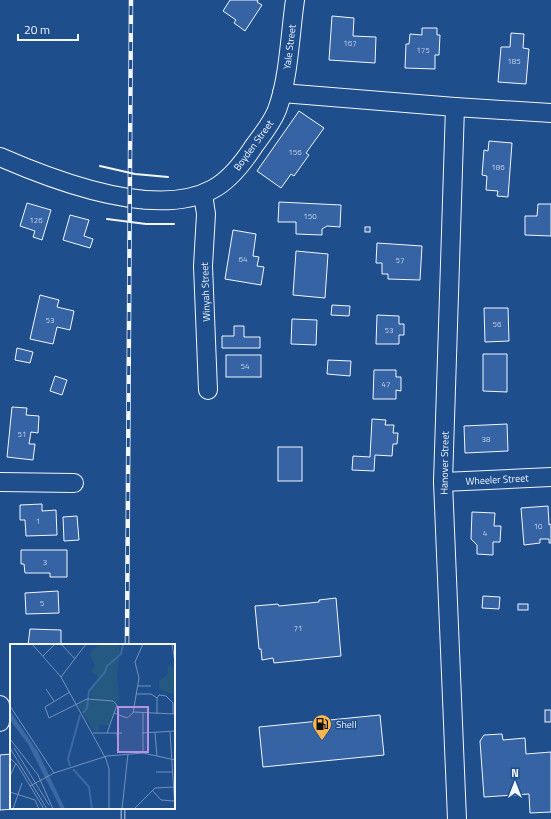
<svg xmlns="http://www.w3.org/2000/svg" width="551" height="819" font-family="'Titillium Web',sans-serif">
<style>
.building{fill:#3563a3;stroke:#f2f6ff}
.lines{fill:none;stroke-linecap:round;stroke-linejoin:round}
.street-casing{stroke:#f2f6ff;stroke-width:20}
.street{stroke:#1f4e8c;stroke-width:18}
.rail-casing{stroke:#f2f6ff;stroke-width:4.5}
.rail{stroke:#1f4e8c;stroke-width:3;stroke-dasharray:9;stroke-linecap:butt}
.wall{stroke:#f2f6ff;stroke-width:2}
.labels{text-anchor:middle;stroke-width:3;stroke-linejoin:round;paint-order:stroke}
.number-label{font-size:8px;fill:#c3d1e8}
.street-label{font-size:10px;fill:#f2f6ff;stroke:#1f4e8c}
.poi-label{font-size:10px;fill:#f2f6ff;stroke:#1f4e8c;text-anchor:start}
.inset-river{fill:none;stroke:#3b69a3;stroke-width:2}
.inset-road{fill:none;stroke:#7391ba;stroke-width:1}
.view{fill:#b691df;fill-opacity:0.15;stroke:#b691df;stroke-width:2}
.inset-edge{fill:none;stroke:#f2f6ff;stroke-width:2}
</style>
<rect width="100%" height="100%" fill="#1f4e8c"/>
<g class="building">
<path d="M230,0H258L257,2L262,5L245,31L234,23L236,20L223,11Z"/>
<path d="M332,16L354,18L353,36L376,37L375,63L329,60Z"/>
<path d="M422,28H437V35H440L439,55H435V69L405,68L406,44H409L410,34L422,35Z"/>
<path d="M511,33L524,34L523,48L529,49L526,84L498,82L501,47H510Z"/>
<path d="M299,111L324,128L306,153L309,155L294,176L291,174L281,188L257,171Z"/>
<path d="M489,141L512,143L508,197L497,196L498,191L486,190L487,176L482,175L484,150L488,151Z"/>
<path d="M279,202L341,205L340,227L327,226L322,229V235L296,234V222H278Z"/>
<path d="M27,203L51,210L42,240L33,237L35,231L20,226Z"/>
<path d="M538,204H551V236L525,235V216H537Z"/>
<path d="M70,215L89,220L84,236L93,239L90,248L63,240Z"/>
<rect x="365" y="227" width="5" height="5"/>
<path d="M233,230L256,234L253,256L259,257L257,266L264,267L261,285L225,279Z"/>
<path d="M377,243L422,246L420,280L388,279V274H382V263H376Z"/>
<path d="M296,251L328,254L325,298L293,295Z"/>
<path d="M40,295L59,300L57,307L74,311L70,330L57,327L53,344L30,339Z"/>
<path d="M332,305L350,306L349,316L331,315Z"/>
<path d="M484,308H508L509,341L485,342Z"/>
<path d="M377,315L399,316V324H404V335H399V344H376Z"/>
<path d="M292,319L317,320L316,345L291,344Z"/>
<path d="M234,326H244V337H260V348H222V336H234Z"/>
<path d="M17,348L33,352L30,363L15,360Z"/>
<path d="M483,354H507V392L483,391Z"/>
<rect x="226" y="355" width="35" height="22"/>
<path d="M328,360L351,361L350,376L327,374Z"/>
<path d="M374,370H396V377H401V391L396,390V399H373Z"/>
<path d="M55,376L67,380L62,395L50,391Z"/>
<path d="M12,407L27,408L26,415L39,416L38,433L31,432L29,444H35L33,460L7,457Z"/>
<path d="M372,419L386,420L385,425H394L393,433H398L397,444H393L392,456L375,455L374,471L352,470L353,456L370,457Z"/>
<path d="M507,424L508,451L465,453L464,426Z"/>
<rect x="278" y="447" width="24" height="34"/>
<path d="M42,504V511L56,510L57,535L26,536L25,520H20V505Z"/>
<path d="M548,506L549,525L551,524V543H549V539H540V543L524,545L521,508Z"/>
<path d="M472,512L495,513L494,526H501L500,542H493V555L477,554V545L471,539Z"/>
<path d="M77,516L79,540L64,541L63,517Z"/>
<path d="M21,550H67V577H50V573H25L24,564H21Z"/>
<path d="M58,591L59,613L26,614L25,593Z"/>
<path d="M483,596L500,597L499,609L482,608Z"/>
<path d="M336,598L341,656L274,663L273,658L262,660L261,649H259L255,606L278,604L279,606L319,602V600Z"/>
<rect x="518" y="604" width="10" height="6"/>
<path d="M30,629L61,630V645H28Z"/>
<rect x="545" y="710" width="6" height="12"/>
<path d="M380,715L384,755L263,767L259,727Z"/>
<path d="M502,734L503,740L525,738L526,754L551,752V812L530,813L529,794L484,797L480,741L484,735Z"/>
<path d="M11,754V808H30L0,810V755Z"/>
</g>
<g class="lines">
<defs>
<g id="street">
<path d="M282,93L455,107L551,113"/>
<path d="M455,107L443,482L457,819"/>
<path d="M0,157C55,181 156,220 213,189C230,180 243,163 254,146C262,135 272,123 277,110C289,78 290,34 295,0"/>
<path d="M203,194L206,214L203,266L208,390"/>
<path d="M0,482L74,483"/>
<path d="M443,482L551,477"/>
<path d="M0,705V722"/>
</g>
</defs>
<use href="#street" class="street-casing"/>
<use href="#street" class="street"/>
<defs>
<g id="rail">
<path d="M127,645L131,0"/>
<path d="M123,819V808"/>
</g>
</defs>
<use href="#rail" class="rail-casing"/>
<use href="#rail" class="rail"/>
<g class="wall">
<path d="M100,166L135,174L168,177"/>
<path d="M107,219L146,224H174"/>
</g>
</g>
<defs>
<symbol id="fuel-pin" viewBox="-11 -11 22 30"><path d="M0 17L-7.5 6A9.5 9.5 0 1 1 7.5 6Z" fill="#ffb74d" stroke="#1f4e8c"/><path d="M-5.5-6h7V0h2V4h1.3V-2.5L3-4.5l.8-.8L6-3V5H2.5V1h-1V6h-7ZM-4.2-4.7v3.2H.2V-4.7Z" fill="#111"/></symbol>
</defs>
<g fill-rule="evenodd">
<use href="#fuel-pin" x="311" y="713" width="22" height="30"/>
</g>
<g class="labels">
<g class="number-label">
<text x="350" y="46">167</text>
<text x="423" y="53">175</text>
<text x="514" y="64">185</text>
<text x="295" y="155">156</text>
<text x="498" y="170">186</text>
<text x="310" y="219">150</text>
<text x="36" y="223">126</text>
<text x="243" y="262">64</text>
<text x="400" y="263">57</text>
<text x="50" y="323">53</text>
<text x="497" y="327">56</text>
<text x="389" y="333">53</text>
<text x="245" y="369">54</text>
<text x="386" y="387">47</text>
<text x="22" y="437">51</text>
<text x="486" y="442">38</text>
<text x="38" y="524">1</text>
<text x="538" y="529">10</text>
<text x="485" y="536">4</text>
<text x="45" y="565">3</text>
<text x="42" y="606">5</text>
<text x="298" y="631">71</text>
</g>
<g class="street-label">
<text transform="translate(289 47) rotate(-83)" y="4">Yale Street</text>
<text transform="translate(253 145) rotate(-54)" y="4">Boyden Street</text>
<text transform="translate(205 292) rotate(-92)" y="4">Winyah Street</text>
<text transform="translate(444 463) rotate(-89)" y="4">Hanover Street</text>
<text transform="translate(497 479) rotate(-3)" y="4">Wheeler Street</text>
</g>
<g class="poi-label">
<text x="336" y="728">Shell</text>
</g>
</g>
<g transform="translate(10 644)">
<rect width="165" height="165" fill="#1f4e8c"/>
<path d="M88,0H110L107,32L109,54L99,82L90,80L89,88L84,87L68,60L81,56V46L90,35L81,27L85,22L80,10ZM158,21L165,23V51L149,45V37L158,30Z" fill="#245a82"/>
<path d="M0,67L28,108L55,165H51L18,100L0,76Z" fill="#3b69a3"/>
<path class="inset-river" d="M73,69L77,64L79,47L95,28L97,22L111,10L113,0M60,122L58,115L70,71M63,125L79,143L82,165"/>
<path class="inset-road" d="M22,0L51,33L96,115L99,125V165M51,0L65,15M162,0L165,18M33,12L45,0M51,33L76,0M128,42H141M36,45L44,57M60,48L35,63L39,74L77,55L103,57L107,61L97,89M126,50H141L147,54L149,51L156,52L163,59V70M147,54V70M0,62L44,129M123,68L165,70M104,69L117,74L123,69L129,34L125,18L133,0M133,69V109M160,88L165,165M83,89H112M107,89L108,102M132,89L165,87M145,89L147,112M0,95L28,131L43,165M0,104L37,165M4,104L39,161M0,114L8,122L34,165M146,128H163M0,132L6,119M20,142L44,129L97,112L133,109L165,116M142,146L151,156L164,157M0,148L25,156L29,165M3,165L12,139M112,165L118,110M124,165L145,144L165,143"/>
<path class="view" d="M108,63H138V108H108Z"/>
<rect width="165" height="165" class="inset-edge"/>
</g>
<g transform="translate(515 783)" stroke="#1f4e8c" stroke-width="3" paint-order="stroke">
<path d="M0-3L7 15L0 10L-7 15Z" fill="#f2f6ff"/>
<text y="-6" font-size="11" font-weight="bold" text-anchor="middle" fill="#f2f6ff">N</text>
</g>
<path d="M18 34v6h60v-6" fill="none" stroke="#f2f6ff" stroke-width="2"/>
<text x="24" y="34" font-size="12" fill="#f2f6ff" stroke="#1f4e8c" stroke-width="3" paint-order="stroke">20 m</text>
</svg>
